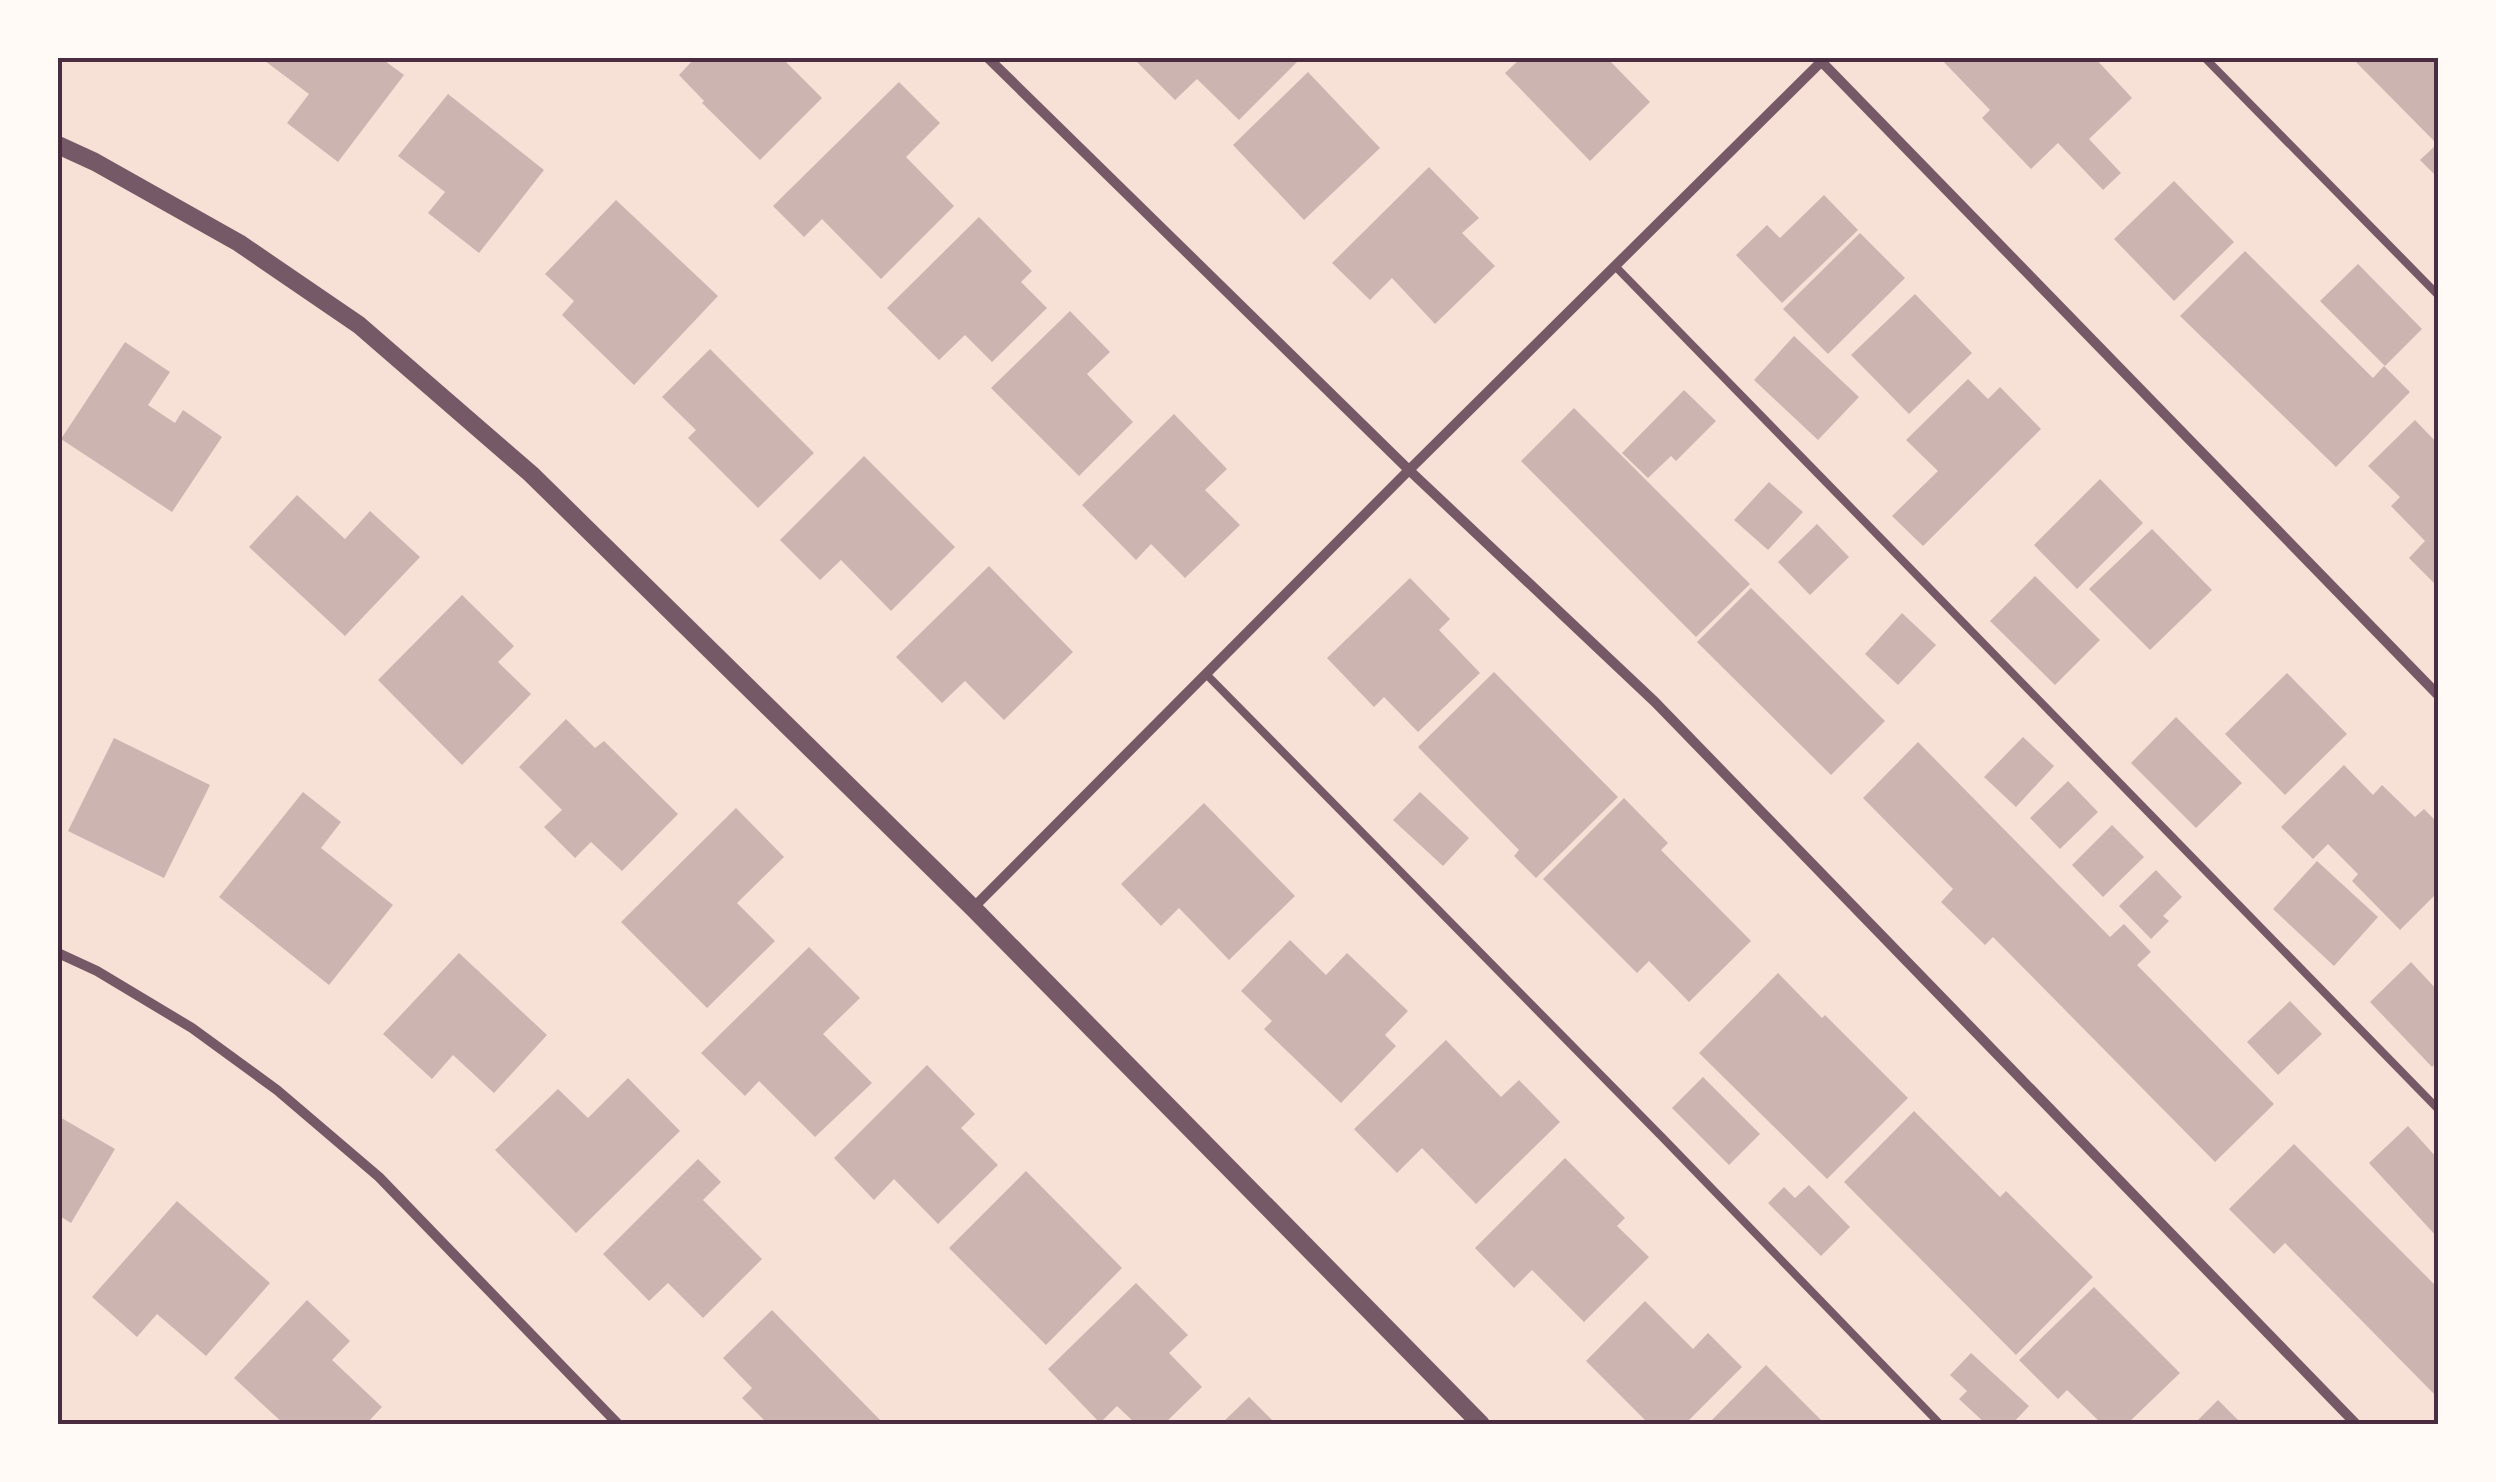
<svg xmlns="http://www.w3.org/2000/svg" width="2496" height="1482" font-family="'Times New Roman',serif">
<style>
.building{fill:#ccb4b1}
.lines{fill:none;stroke-linecap:round;stroke-linejoin:round}
.service{stroke:#755966;stroke-width:8}
.minor{stroke:#755966;stroke-width:10}
.tertiary{stroke:#755966;stroke-width:18}
.neatline{fill:none;stroke:#4a2c40;stroke-width:4}
</style>
<rect width="100%" height="100%" fill="#f7e1d7"/>
<g class="building">
<path d="M261,58H381L404,75L338,162L287,123L309,94Z"/>
<path d="M695,58H782L822,98L760,160L702,103L704,101L679,75Z"/>
<path d="M1133,58H1297L1299,60L1239,120L1197,79L1175,100Z"/>
<path d="M1521,58H1607L1650,102L1590,161L1505,73Z"/>
<path d="M1940,58H2095L2132,98L2089,139L2121,173L2103,190L2058,143L2031,169L1982,118L1990,110Z"/>
<path d="M2352,58H2438V178L2420,160L2437,144Z"/>
<path d="M1308,72L1380,148L1304,220L1233,145Z"/>
<path d="M899,82L940,123L906,157L954,206L881,279L822,219L804,237L773,206Z"/>
<path d="M448,94L544,170L479,253L428,213L445,192L398,156Z"/>
<path d="M1429,167L1479,218L1462,233L1495,266L1435,324L1392,278L1370,300L1332,263Z"/>
<path d="M2174,181L2234,242L2174,301L2114,239Z"/>
<path d="M1824,195L1858,230L1782,303L1736,255L1767,225L1780,238Z"/>
<path d="M616,200L718,296L634,385L562,315L574,301L545,274Z"/>
<path d="M979,217L1032,271L1021,282L1047,308L992,362L965,335L939,360L887,308Z"/>
<path d="M1860,233L1905,278L1828,354L1783,309Z"/>
<path d="M2245,251L2373,378L2384,366L2410,392L2336,467L2180,316Z"/>
<path d="M2358,264L2422,329L2385,366L2320,301Z"/>
<path d="M1915,294L1972,353L1909,414L1851,355Z"/>
<path d="M1070,311L1110,352L1087,374L1133,422L1079,476L991,388Z"/>
<path d="M1794,336L1859,397L1818,440L1754,380Z"/>
<path d="M125,342L170,372L148,405L175,423L183,410L222,437L172,512L61,439Z"/>
<path d="M710,349L814,453L758,508L688,438L696,430L662,397Z"/>
<path d="M1968,379L1988,399L2000,387L2041,429L1923,546L1892,516L1938,471L1906,440Z"/>
<path d="M1684,390L1716,421L1676,461L1671,456L1648,478L1622,453Z"/>
<path d="M1574,408L1750,584L1696,637L1521,461Z"/>
<path d="M1174,414L1227,469L1205,490L1240,525L1185,578L1151,544L1136,560L1082,505Z"/>
<path d="M2415,420L2438,444V587L2409,558L2425,541L2391,506L2400,497L2368,466Z"/>
<path d="M864,456L955,547L891,611L841,560L820,580L780,540Z"/>
<path d="M2100,479L2143,523L2077,589L2034,545Z"/>
<path d="M1769,482L1803,512L1768,550L1734,520Z"/>
<path d="M297,495L345,539L370,511L420,557L345,636L249,547Z"/>
<path d="M1817,524L1849,557L1810,595L1778,562Z"/>
<path d="M2152,529L2212,590L2150,650L2089,589Z"/>
<path d="M989,566L1073,652L1004,720L965,681L942,703L896,657Z"/>
<path d="M2035,576L2100,640L2055,685L1990,621Z"/>
<path d="M1410,578L1450,619L1439,630L1480,673L1418,732L1384,697L1374,707L1327,658Z"/>
<path d="M1751,588L1885,721L1831,775L1697,642Z"/>
<path d="M462,595L514,646L498,662L531,694L462,765L378,680Z"/>
<path d="M1902,613L1936,645L1898,685L1865,654Z"/>
<path d="M1494,672L1618,797L1536,878L1514,856L1519,850L1418,747Z"/>
<path d="M2287,673L2347,734L2285,795L2225,734Z"/>
<path d="M2176,717L2242,783L2196,828L2131,763Z"/>
<path d="M566,719L595,748L604,741L678,814L622,871L591,842L575,858L544,827L562,810L519,767Z"/>
<path d="M2023,737L2054,766L2016,807L1984,777Z"/>
<path d="M114,738L210,785L164,878L68,831Z"/>
<path d="M1918,742L2110,937L2124,924L2151,952L2137,965L2274,1104L2215,1162L1993,937L1985,945L1941,902L1953,889L1863,798Z"/>
<path d="M2344,765L2373,795L2382,785L2415,817L2424,809L2438,823V892L2400,930L2352,881L2358,874L2328,844L2313,859L2281,827Z"/>
<path d="M2068,781L2098,812L2060,849L2030,818Z"/>
<path d="M303,792L341,822L321,848L393,905L329,985L219,897Z"/>
<path d="M1420,792L1469,838L1443,866L1393,820Z"/>
<path d="M1624,798L1668,843L1661,850L1751,941L1689,1002L1649,961L1637,973L1543,879Z"/>
<path d="M1204,803L1295,896L1229,960L1179,908L1161,926L1121,884Z"/>
<path d="M736,808L784,857L737,903L775,941L707,1008L621,922Z"/>
<path d="M2112,825L2144,857L2103,897L2072,865Z"/>
<path d="M2317,861L2378,917L2334,966L2273,909Z"/>
<path d="M2156,870L2182,897L2163,916L2169,921L2151,939L2119,906Z"/>
<path d="M1290,940L1326,975L1347,953L1408,1011L1385,1035L1396,1046L1341,1103L1264,1029L1272,1021L1241,991Z"/>
<path d="M809,947L860,998L823,1034L872,1083L815,1137L759,1081L745,1096L701,1053Z"/>
<path d="M459,953L547,1035L494,1093L453,1055L432,1079L383,1034Z"/>
<path d="M2411,962L2438,991V1061L2432,1067L2370,1002Z"/>
<path d="M1778,973L1822,1018L1825,1015L1908,1098L1827,1179L1699,1053Z"/>
<path d="M2290,1001L2322,1034L2278,1075L2247,1042Z"/>
<path d="M1446,1040L1501,1097L1519,1080L1560,1122L1476,1204L1422,1148L1397,1173L1354,1129Z"/>
<path d="M927,1065L975,1114L961,1128L998,1165L938,1224L894,1179L874,1200L834,1158Z"/>
<path d="M1703,1077L1760,1134L1729,1165L1672,1108Z"/>
<path d="M628,1078L680,1131L576,1233L495,1150L558,1089L588,1118Z"/>
<path d="M1914,1111L2000,1197L2006,1191L2093,1277L2016,1355L1844,1182Z"/>
<path d="M58,1116L115,1149L71,1223L58,1215Z"/>
<path d="M2408,1126L2438,1159V1238L2369,1163Z"/>
<path d="M2294,1144L2438,1288V1398L2285,1243L2274,1254L2229,1209Z"/>
<path d="M1565,1158L1625,1218L1617,1226L1649,1257L1584,1322L1532,1270L1514,1288L1475,1248Z"/>
<path d="M698,1159L721,1182L703,1200L762,1259L703,1318L668,1283L649,1301L603,1254Z"/>
<path d="M1026,1171L1122,1268L1046,1345L949,1248Z"/>
<path d="M1809,1185L1850,1227L1821,1256L1768,1203L1784,1187L1795,1198Z"/>
<path d="M177,1201L270,1283L206,1356L157,1314L137,1337L92,1297Z"/>
<path d="M1136,1283L1188,1335L1169,1353L1202,1387L1164,1424H1136L1117,1406L1100,1423L1048,1369Z"/>
<path d="M2094,1287L2180,1373L2127,1424H2102L2067,1390L2058,1399L2019,1360Z"/>
<path d="M307,1300L350,1341L332,1360L382,1407L366,1424H284L234,1378Z"/>
<path d="M1645,1301L1693,1349L1708,1333L1742,1367L1685,1424H1649L1586,1361Z"/>
<path d="M772,1310L884,1424H768L742,1398L752,1388L723,1358Z"/>
<path d="M1971,1353L2029,1406L2012,1424H1986L1959,1399L1967,1391L1950,1375Z"/>
<path d="M1766,1365L1825,1424H1708Z"/>
<path d="M1249,1397L1276,1424H1221Z"/>
<path d="M2218,1400L2242,1424H2194Z"/>
</g>
<g class="lines">
<g class="service">
<path d="M2205,58L2438,295"/>
<path d="M1615,266L2438,1109"/>
<path d="M1206,674L1662,1137L1940,1424"/>
</g>
<g class="minor">
<path d="M988,58L1409,470L1655,702L2356,1424"/>
<path d="M1818,58L2438,695"/>
<path d="M973,908L1409,470L1825,58"/>
<path d="M58,953L97,971L192,1028L277,1090L379,1177L618,1424"/>
</g>
<path class="tertiary" d="M58,145L95,162L239,243L359,325L531,474L973,908L1481,1424"/>
</g>
<rect width="2496" height="1482" fill="none" stroke="#fffaf5" stroke-width="120"/>
<rect x="60" y="60" width="2376" height="1362" class="neatline"/>
</svg>
